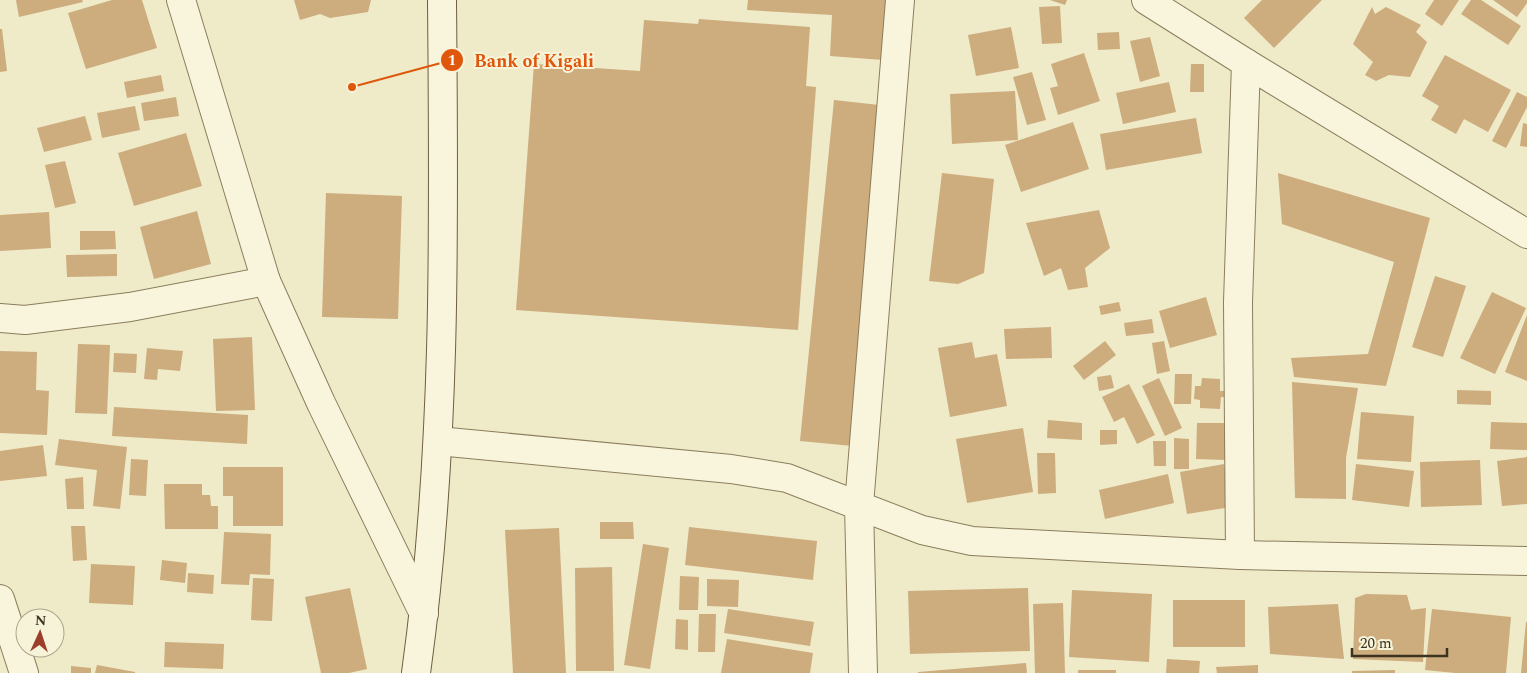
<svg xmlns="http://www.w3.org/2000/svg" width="1527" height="673" font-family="Spectral,serif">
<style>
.building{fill:#cdac7e}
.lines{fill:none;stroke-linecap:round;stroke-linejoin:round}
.minor-casing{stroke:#8b7d5d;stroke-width:30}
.secondary-casing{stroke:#6d5e40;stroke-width:30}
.minor{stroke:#f9f5dc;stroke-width:28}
.secondary{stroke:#f9f5dc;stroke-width:28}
.leader{fill:none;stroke:#df570d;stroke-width:2}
.callout-dot{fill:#df570d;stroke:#f6f3d8;stroke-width:2}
.mark-label{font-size:15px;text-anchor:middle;font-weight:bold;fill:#fff}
.callout-label{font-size:18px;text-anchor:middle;font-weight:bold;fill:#df570d;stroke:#f6f3d8;stroke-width:4;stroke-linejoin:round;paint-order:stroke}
</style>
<rect width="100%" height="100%" fill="#efeac8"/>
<g class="building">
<path d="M16,0H82L83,2L19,17Z"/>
<path d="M112,0H142L157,48L86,69L68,13Z"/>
<path d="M294,0H371L368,12L330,18L320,14L300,20Z"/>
<path d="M748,0H886L883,60L830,56L832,15L747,10Z"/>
<path d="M1050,0H1067L1065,5Z"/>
<path d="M1262,0H1322L1274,48L1244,18Z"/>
<path d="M1434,0H1459L1442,26L1425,14Z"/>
<path d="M1471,0H1481L1521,26L1508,45L1461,14Z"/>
<path d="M1493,0H1527V3L1517,17Z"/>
<path d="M1060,6L1062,43L1042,44L1039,7Z"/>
<path d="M1372,7L1375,14L1386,7L1421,25L1416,32L1427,42L1410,77L1389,75L1376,81L1365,75L1373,62L1353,44Z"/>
<path d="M699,19L810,27L806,86L816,87L798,330L516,310L534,64L640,71L644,20L698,24Z"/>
<path d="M1011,27L1019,68L976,76L968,35Z"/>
<path d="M0,29H2L7,71L0,72Z"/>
<path d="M1119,32L1120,49L1098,50L1097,33Z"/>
<path d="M1150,37L1160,76L1140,82L1130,41Z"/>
<path d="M1084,53L1100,101L1058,115L1050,88L1058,86L1051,64Z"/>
<path d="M1445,55L1511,90L1488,132L1464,119L1456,134L1431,120L1439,106L1422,96Z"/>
<path d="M1191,64H1204V92H1190Z"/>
<path d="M1032,72L1046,120L1027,125L1013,77Z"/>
<path d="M161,75L164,91L127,98L124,82Z"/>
<path d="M1169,82L1176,112L1123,124L1116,93Z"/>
<path d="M1015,91L1018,140L952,144L950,94Z"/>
<path d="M1517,92L1527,97V107L1506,148L1492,141Z"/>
<path d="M176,97L179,116L144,121L141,103Z"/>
<path d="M834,100L888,106L853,446L800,441Z"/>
<path d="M135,106L140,130L102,138L97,113Z"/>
<path d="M85,116L92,140L44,152L37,128Z"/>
<path d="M1196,118L1202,153L1106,170L1100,134Z"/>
<path d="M1073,122L1089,169L1021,192L1005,145Z"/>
<path d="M1523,123L1527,124V147L1520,146Z"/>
<path d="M186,133L202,186L134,206L118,153Z"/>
<path d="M65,161L76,203L55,208L45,165Z"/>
<path d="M942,173L994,179L984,273L958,284L929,281Z"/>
<path d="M1278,173L1430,218L1386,386L1294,377L1291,358L1368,354L1394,262L1282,224Z"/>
<path d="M326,193L402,196L398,319L322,317Z"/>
<path d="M1099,210L1110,248L1085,268L1088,287L1068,290L1061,268L1044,276L1026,223Z"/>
<path d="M197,211L211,264L154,279L140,227Z"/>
<path d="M49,212L51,248L0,251V215Z"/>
<path d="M80,231H115L116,249L80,250Z"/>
<path d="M117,254V276L67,277L66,255Z"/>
<path d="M1435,276L1466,286L1443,357L1412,347Z"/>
<path d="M1492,292L1526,308L1495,374L1460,358Z"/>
<path d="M1206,297L1217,335L1170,348L1159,311Z"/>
<path d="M1119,302L1121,311L1101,315L1099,306Z"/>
<path d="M1527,315V381L1505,372Z"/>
<path d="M1152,319L1154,333L1126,336L1124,323Z"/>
<path d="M1051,327L1052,358L1006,359L1004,329Z"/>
<path d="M252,337L255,410L216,411L213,339Z"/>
<path d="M1105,341L1116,355L1084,380L1073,366Z"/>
<path d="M1164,341L1170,371L1157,374L1152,343Z"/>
<path d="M972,342L975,358L997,354L1007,406L950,417L938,348Z"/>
<path d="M78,344L110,345L107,414L75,413Z"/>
<path d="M147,348L183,351L180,371L158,369L157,380L144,379Z"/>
<path d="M0,351L37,352L36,390L49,391L47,435L0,433Z"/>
<path d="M114,353L137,354L136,373L113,372Z"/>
<path d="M1175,374H1192L1191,404H1174Z"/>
<path d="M1111,375L1114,388L1099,391L1097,377Z"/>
<path d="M1159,378L1182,428L1165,436L1142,386Z"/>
<path d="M1202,378L1220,379V391H1227L1226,397H1221L1220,409L1200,408V400L1194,399L1195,386H1201Z"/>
<path d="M1292,382L1358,388L1346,458V499L1295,498Z"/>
<path d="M1129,384L1155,435L1137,444L1124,417L1114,422L1102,397Z"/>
<path d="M1457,390L1491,391V405L1457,404Z"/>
<path d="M114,407L248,415L247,444L112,436Z"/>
<path d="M1361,412L1414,416L1411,462L1357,459Z"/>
<path d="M1048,420L1082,423V440L1047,438Z"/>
<path d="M1491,422L1527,423V450L1490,449Z"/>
<path d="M1197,423H1225V460L1196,459Z"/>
<path d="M1023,428L1033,492L967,503L956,439Z"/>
<path d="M1100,430H1117V444L1100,445Z"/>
<path d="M1174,438L1189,439V469H1174Z"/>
<path d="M59,439L127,447L120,509L93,506L97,470L55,465Z"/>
<path d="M1153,441H1166V466H1154Z"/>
<path d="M43,445L47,476L0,481V451Z"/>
<path d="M1037,453H1055L1056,493L1038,494Z"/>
<path d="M1527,457V504L1502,506L1497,461Z"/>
<path d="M131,459L148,460L146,496L129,495Z"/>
<path d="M1480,460L1482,505L1421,507L1420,462Z"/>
<path d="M1224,464L1231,507L1187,514L1180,472Z"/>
<path d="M1356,464L1414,471L1409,507L1352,500Z"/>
<path d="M223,467H283V526H233V496H223Z"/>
<path d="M1168,474L1174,503L1105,519L1099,490Z"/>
<path d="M83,477L84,509H67L65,479Z"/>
<path d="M164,484H202V495H210L211,506H218V529H165Z"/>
<path d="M600,522H633L634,539H600Z"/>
<path d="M71,526H85L87,560L73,561Z"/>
<path d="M689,527L817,541L813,580L685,565Z"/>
<path d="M559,528L566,673H513L505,530Z"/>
<path d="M224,532L271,534L270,575L250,574L249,585L221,584Z"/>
<path d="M643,544L669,548L650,669L624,665Z"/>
<path d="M162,560L187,563L185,583L160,580Z"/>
<path d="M91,564L135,566L133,605L89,603Z"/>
<path d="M612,567L614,671H576L575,568Z"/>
<path d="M188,573L214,575L213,594L187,592Z"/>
<path d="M680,576L699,577L698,610H679Z"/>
<path d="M253,578L274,579L272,621L251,620Z"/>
<path d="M707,579L739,580L738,607L707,606Z"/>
<path d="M350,588L367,669L349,673H321L305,597Z"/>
<path d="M1028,588L1030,651L910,654L908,591Z"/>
<path d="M1072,590L1152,594L1149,662L1069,657Z"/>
<path d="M1366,594L1407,595L1411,610L1426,608L1423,662L1353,659L1355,598Z"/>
<rect x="1173" y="600" width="72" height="47"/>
<path d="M1063,603L1065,673H1035L1033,604Z"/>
<path d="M1338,604L1344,659L1270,654L1268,607Z"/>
<path d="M728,609L814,622L810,646L724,633Z"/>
<path d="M1432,609L1511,617L1506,673H1455L1425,670Z"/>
<path d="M699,614H716L715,652H698Z"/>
<path d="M676,619L688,620V650L675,649Z"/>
<path d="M1526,622H1527V673H1521Z"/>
<path d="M727,639L813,653L810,673H721Z"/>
<path d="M165,642L224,644L223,669L164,667Z"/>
<path d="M1167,659L1200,661L1199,673H1166Z"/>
<path d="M1026,663L1027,673H918V672Z"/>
<path d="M97,665L135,672V673H95Z"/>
<path d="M1258,665V673H1217L1216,667Z"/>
<path d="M71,666L91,668V673H71Z"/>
<rect x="1078" y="670" width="38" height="3"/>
<path d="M1395,670V673H1352V671Z"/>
</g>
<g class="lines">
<defs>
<g id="minor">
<path d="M181,0L266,281L321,403L424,614"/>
<path d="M1146,0L1246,63L1527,234"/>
<path d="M0,318L25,320L130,307L266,281"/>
<path d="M438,441L731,469L787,478L922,530L972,541L1240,555L1527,561"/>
<path d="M1240,555L1238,302L1246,63"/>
<path d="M0,599L24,673"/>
<path d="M863,673L859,505L900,0"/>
</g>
<path id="secondary" d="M416,673C447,450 444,224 442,0"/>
</defs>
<use href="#minor" class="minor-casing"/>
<use href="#secondary" class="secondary-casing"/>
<use href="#minor" class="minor"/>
<use href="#secondary" class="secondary"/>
</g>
<path class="leader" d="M352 87L452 60"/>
<g class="callout-dot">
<circle cx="352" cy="87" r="5"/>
<circle cx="452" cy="60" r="12"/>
</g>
<g class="mark-label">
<text x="452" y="65">1</text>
</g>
<g class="callout-label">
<text x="534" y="67">Bank of Kigali</text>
</g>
<g transform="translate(40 633) rotate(3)"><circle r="24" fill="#f6f3d8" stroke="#aca68e"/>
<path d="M0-4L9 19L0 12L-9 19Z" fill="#9b3e2c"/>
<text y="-8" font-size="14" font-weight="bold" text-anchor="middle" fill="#3c3220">N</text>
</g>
<path d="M1352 648v8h95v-8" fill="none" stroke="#3c3220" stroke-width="2.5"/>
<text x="1360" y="648" font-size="15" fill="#3c3220" stroke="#f6f3d8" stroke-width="4" paint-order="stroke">20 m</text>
</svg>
